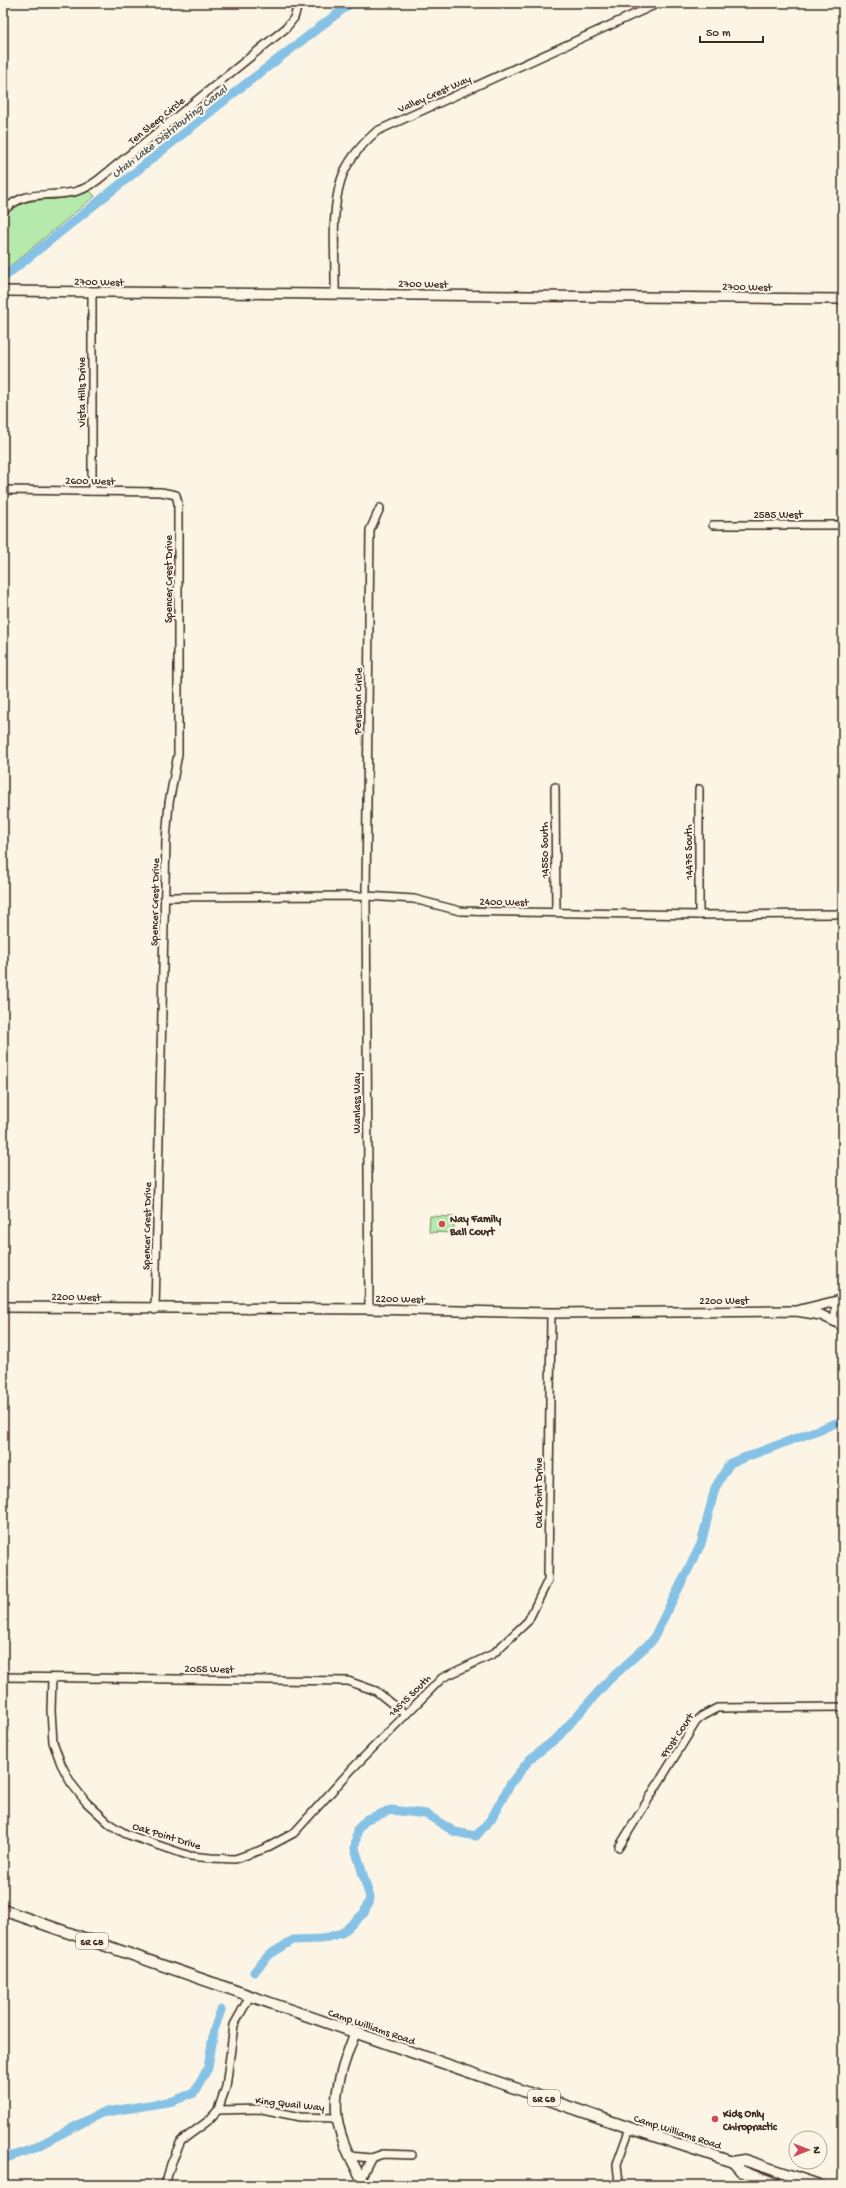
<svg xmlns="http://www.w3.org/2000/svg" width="846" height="2188" font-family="'Gochi Hand',sans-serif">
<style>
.green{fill:#b5eaac;stroke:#788a65}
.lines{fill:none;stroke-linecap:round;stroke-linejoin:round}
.canal{stroke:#86c2e6;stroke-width:9}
.street-casing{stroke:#3b2a1e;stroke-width:10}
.secondary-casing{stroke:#3b2a1e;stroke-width:12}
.primary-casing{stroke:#3b2a1e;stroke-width:13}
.street{stroke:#fcf5e5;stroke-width:7}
.secondary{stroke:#fcf5e5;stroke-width:9}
.primary{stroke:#fcf5e5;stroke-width:10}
.poi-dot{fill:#d1495b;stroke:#fcf5e5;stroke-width:1.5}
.labels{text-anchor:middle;stroke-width:4;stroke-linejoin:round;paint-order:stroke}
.shield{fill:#fcf5e5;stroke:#75675a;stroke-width:1}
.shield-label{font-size:10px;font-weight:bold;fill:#3b2a1e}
.street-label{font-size:11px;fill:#3b2a1e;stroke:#fcf5e5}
.poi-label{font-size:11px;font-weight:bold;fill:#3b2a1e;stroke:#fcf5e5;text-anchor:start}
.water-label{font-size:12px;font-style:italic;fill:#52585a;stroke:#fcf5e5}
</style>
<rect width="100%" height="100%" fill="#fcf5e5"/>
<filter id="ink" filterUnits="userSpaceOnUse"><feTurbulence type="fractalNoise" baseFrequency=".025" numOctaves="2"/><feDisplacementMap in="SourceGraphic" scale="8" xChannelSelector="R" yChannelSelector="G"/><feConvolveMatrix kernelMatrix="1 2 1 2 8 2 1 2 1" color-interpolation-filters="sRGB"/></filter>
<g filter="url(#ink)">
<g class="green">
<path d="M90,191L95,196L3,272V217C22,197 41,201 65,198C73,197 82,193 90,191Z"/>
<path d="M430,1216L454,1217V1233L429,1232Z"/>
</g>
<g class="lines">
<g class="canal">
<path d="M3,278L239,89L351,3"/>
<path d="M254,1972L269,1955L293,1940L321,1939L342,1933L364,1913L370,1898L355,1848L357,1830L367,1819L391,1810L426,1814L455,1832L476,1836L491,1819L511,1783L530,1759L558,1737L608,1681L652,1641L701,1544L715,1488L730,1463L839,1422"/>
<path d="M3,2159L30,2150L101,2113L173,2101L194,2093L208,2068L214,2030L221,2010"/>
</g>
<defs>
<g id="street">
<path d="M3,211C25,190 42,197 67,193C79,192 89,187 98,180L286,28L294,18L298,5"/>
<path d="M92,293V491"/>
<path d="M335,294C336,257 330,215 341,180C347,161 362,144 377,131L659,3"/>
<path d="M3,490L161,492L176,495L178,503V754L169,803L166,840L155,1310"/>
<path d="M713,525H843"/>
<path d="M555,787L556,912"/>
<path d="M166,897L366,896L414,899L460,911L699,915L843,914"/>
<path d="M699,915V789"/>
<path d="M369,1309L366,896L370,530L380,508"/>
<path d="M3,1677L348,1681L376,1691L405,1714"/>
<path d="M52,1678L51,1711L53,1742L61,1764L71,1783L86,1802L111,1825L126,1834L146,1841L190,1856L211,1858L235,1859L264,1849L294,1833L352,1769L442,1678L493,1654L528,1621L548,1580L551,1313"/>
<path d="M619,1847L696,1722L702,1716L717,1708L843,1707"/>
<path d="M218,2110L262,2109L300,2117L336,2118"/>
<path d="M349,2156L371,2158L383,2154L412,2155"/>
<path d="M361,2178L371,2158"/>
<path d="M165,2185L171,2164L181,2141L208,2121L218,2110L226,2087L234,2025L250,1996"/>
<path d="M619,2185L617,2164L630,2128"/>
</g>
<g id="secondary">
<path d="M3,291L843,299"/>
<path d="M843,1298C833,1306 834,1319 843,1328"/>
<path d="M3,1307L369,1309L551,1313L796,1311L821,1315L838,1323"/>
<path d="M800,1310L841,1300"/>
<path d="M355,2033C329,2100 328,2121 365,2185"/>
</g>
<g id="primary">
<path d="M3,1910L630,2128L733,2162L744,2160L819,2185"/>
<path d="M733,2162L741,2171L776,2185"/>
</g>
</defs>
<use href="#street" class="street-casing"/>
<use href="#secondary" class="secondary-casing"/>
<use href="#primary" class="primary-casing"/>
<use href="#street" class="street"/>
<use href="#secondary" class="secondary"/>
<use href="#primary" class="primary"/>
</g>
</g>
<g class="poi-dot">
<circle cx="442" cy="1224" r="4"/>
<circle cx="715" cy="2119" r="4"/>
</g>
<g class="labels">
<g class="shield">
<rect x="76" y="1933" width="32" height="16" rx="3"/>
<rect x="528" y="2090" width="32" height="16" rx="3"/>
</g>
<g class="shield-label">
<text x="92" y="1945">SR 68</text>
<text x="544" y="2102">SR 68</text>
</g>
<g class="street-label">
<text transform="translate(434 93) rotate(-24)" y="4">Valley Crest Way</text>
<text transform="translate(156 120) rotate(-39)" y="4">Ten Sleep Circle</text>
<text transform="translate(99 281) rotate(1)" y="4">2700 West</text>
<text transform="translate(423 283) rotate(1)" y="4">2700 West</text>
<text transform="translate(747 286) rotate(1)" y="4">2700 West</text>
<text transform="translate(81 392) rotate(-90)" y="4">Vista Hills Drive</text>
<text transform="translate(90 480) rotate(1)" y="4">2600 West</text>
<text x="778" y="518">2585 West</text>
<text transform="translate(168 579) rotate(-90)" y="4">Spencer Crest Drive</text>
<text transform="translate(357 701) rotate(-89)" y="4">Perschon Circle</text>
<text transform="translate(544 850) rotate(-90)" y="4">14550 South</text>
<text transform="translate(688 852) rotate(-90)" y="4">14475 South</text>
<text transform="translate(504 901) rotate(1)" y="4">2400 West</text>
<text transform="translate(154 902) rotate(-89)" y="4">Spencer Crest Drive</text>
<text transform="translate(356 1103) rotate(-90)" y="4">Wanlass Way</text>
<text transform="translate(146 1226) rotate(-89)" y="4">Spencer Crest Drive</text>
<text transform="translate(76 1296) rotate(1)" y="4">2200 West</text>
<text transform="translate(400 1298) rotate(1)" y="4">2200 West</text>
<text x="724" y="1304">2200 West</text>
<text transform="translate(538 1493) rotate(-90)" y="4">Oak Point Drive</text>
<text transform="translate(209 1668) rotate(1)" y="4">2055 West</text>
<text transform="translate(409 1695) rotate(-45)" y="4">14515 South</text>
<text transform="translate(676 1735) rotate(-56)" y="4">Frost Court</text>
<text transform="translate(167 1835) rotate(17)" y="4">Oak Point Drive</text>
<text transform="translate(372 2026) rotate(19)" y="4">Camp Williams Road</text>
<text transform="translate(290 2103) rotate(6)" y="4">King Quail Way</text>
<text transform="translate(678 2131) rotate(18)" y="4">Camp Williams Road</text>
</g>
<g class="poi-label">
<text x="450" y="1222">Nay Family<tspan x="450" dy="13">Ball Court</tspan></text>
<text x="723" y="2117">Kids Only<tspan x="723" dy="13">Chiropractic</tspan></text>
</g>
<g class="water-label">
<text transform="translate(169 131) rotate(-38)" y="4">Utah Lake Distributing Canal</text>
</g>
</g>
<rect width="846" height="2188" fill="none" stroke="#fcf5e5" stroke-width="16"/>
<rect x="8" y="8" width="830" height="2172" fill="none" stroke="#3b2a1e" stroke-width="1.5" filter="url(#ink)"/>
<g transform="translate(808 2150) rotate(90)"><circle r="19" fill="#fcf5e5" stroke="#afa495"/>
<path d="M0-3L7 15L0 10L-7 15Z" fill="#d1495b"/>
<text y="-6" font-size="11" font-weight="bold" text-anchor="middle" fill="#3b2a1e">N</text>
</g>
<path d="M700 36v6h63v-6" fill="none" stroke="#3b2a1e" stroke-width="2"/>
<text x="706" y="36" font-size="12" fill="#3b2a1e" stroke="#fcf5e5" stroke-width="3" paint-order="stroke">50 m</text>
</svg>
